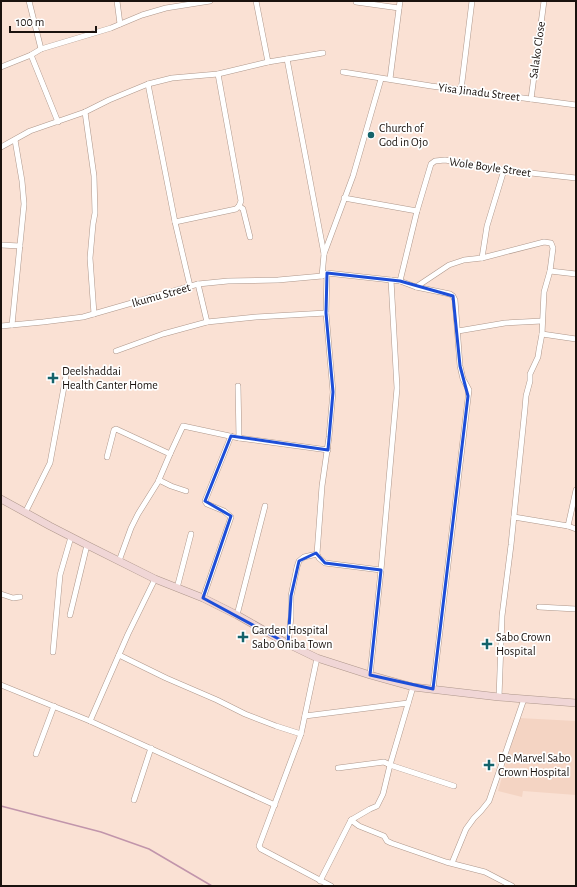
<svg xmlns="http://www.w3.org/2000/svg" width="577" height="887" font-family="'Alegreya Sans',sans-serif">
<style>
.built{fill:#f4d4c3}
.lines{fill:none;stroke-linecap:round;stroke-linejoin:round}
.stream{stroke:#c195ab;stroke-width:1.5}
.minor-casing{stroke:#ae978b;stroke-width:6}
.secondary-casing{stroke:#ae978b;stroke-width:8}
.minor{stroke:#fff;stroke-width:5}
.secondary{stroke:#f0d6d6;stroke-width:7}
.marked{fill:none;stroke:#1d4ed8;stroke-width:3;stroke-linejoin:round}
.poi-dot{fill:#14636b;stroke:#fff;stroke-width:1.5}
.labels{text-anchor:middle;stroke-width:3.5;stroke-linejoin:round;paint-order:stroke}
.street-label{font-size:12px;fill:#1a120e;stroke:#fff}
.poi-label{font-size:12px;fill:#1a120e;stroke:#fff;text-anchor:start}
</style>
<rect width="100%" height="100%" fill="#fae1d4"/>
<path class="built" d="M519,718L576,721V795L523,791L522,797L498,791Z"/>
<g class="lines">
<path class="stream" d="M1,806L101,832L149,849L212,886"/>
<defs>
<g id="minor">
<path d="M29,1L41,49"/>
<path d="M117,1L120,24"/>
<path d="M256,1L268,62"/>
<path d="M356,2L399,8"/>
<path d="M31,55L58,122"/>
<path d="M287,59L324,254"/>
<path d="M1,67L31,55L41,49L111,28L142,15L166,8L210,1"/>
<path d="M343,72L431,86L576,105"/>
<path d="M390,79L400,1"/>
<path d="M148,84L175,222L190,286"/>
<path d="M461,90L472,1"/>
<path d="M531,99L544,1"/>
<path d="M85,112L94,176L95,213L93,224L90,258L94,314"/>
<path d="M1,147L30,131L85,112L109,100L148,84L172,78L218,74L268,62L323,53"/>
<path d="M344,198L417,211"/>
<path d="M239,206L243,209L250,237"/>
<path d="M175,222L236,209L239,206L241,201L218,74"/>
<path d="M1,245L20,246"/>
<path d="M482,258L544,242L551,243L553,248L550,271L544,292L542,334L539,350L538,357L530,374V381L526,396L525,408L511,545L502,616L499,697"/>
<path d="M550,271L576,274"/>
<path d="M322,276L324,254L353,176L381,79"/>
<path d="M400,281L417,211L431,164L435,161L445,160L504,170L576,178"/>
<path d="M198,284L207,322"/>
<path d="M416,287L450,294L453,296L455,300L460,366L463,379L469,390L433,689"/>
<path d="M326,313L333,392L329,437L322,486L317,554L319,558L325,563L381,570"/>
<path d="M12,325L24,204L22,181L15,140"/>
<path d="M1,326L43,322L83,317L198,284L228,281L278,280L322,276L327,273L400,281L416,287L449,265L464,260L482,258L487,226L504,170"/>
<path d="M458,331L505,323L542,321"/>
<path d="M542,334L576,339"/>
<path d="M116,351L163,334L207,322L256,317L326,313L327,273"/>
<path d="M238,386L239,438"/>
<path d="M107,457L114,430L116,429L170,454"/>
<path d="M159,480L171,486L186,491"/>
<path d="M25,513L50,463L66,376"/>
<path d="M514,517L568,526L576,529"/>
<path d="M568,526L576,490"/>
<path d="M119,561L131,528L138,514L158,482L170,454L183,426L239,438L328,450"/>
<path d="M177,588L191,534"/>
<path d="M1,594L13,598L20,597"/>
<path d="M203,598L231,517L224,511L207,504L205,501L231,436"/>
<path d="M539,607L576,609"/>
<path d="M70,615L87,545"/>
<path d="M237,615L265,506"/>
<path d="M288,644L291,617V596L297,567L299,561L304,557L317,554"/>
<path d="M53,652L60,575L71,537"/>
<path d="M119,655L166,678L217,700L245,714L276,726L301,734"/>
<path d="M317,658L301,734L259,846L261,849L331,886"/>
<path d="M370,675L381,570L397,388L391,280"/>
<path d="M1,685L90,721L275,805"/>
<path d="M305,716L408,703"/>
<path d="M90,721L128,634L155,579"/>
<path d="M36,754L54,706"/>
<path d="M338,768L384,762L390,765L454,786"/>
<path d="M134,800L151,748"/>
<path d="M351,820L359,826L384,836L387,841L391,843L446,862L485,872L512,886"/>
<path d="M452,863L466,829L474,818L481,811L489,801L524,699"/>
<path d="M320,881L351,820L370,809L377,806L383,794L390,765L413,687"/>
</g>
<path id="secondary" d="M1,499L50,526L87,545L155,579L203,598L237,615L288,644L317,658L370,675L413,687L499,697L576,703"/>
</defs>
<use href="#minor" class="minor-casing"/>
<use href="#secondary" class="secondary-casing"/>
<use href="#minor" class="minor"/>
<use href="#secondary" class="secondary"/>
</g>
<path class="marked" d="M327,273L400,281L453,296L460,366L468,396L433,689L370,675L381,570L325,563L316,553L299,561L291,596L288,644L203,598L231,516L205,501L231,436L328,450L333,392L326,313Z"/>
<g class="poi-dot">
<circle cx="371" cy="135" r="4"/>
<path d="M51 372h4v4h4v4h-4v4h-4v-4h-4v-4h4z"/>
<path d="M241 631h4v4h4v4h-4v4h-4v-4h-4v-4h4z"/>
<path d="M485 638h4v4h4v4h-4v4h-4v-4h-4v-4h4z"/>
<path d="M487 759h4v4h4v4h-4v4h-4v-4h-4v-4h4z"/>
</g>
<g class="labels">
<g class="street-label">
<text transform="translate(537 50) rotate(-82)" y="4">Salako Close</text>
<text transform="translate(479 92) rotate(7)" y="4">Yisa Jinadu Street</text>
<text transform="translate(490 167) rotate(8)" y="4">Wole Boyle Street</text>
<text transform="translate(161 295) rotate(-16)" y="4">Ikumu Street</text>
</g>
<g class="poi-label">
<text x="379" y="132">Church of<tspan x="379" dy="14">God in Ojo</tspan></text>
<text x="62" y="375">Deelshaddai<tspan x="62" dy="14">Health Canter Home</tspan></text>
<text x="252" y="634">Garden Hospital<tspan x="252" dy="14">Sabo Oniba Town</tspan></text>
<text x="496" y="641">Sabo Crown<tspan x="496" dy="14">Hospital</tspan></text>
<text x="498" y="762">De Marvel Sabo<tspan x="498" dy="14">Crown Hospital</tspan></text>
</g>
</g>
<rect width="577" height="887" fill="none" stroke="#1a120e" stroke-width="4"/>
<path d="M10 26v6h86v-6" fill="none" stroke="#1a120e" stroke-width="2"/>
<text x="16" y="26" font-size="12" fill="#1a120e" stroke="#ffffff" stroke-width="3" paint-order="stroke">100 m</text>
</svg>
